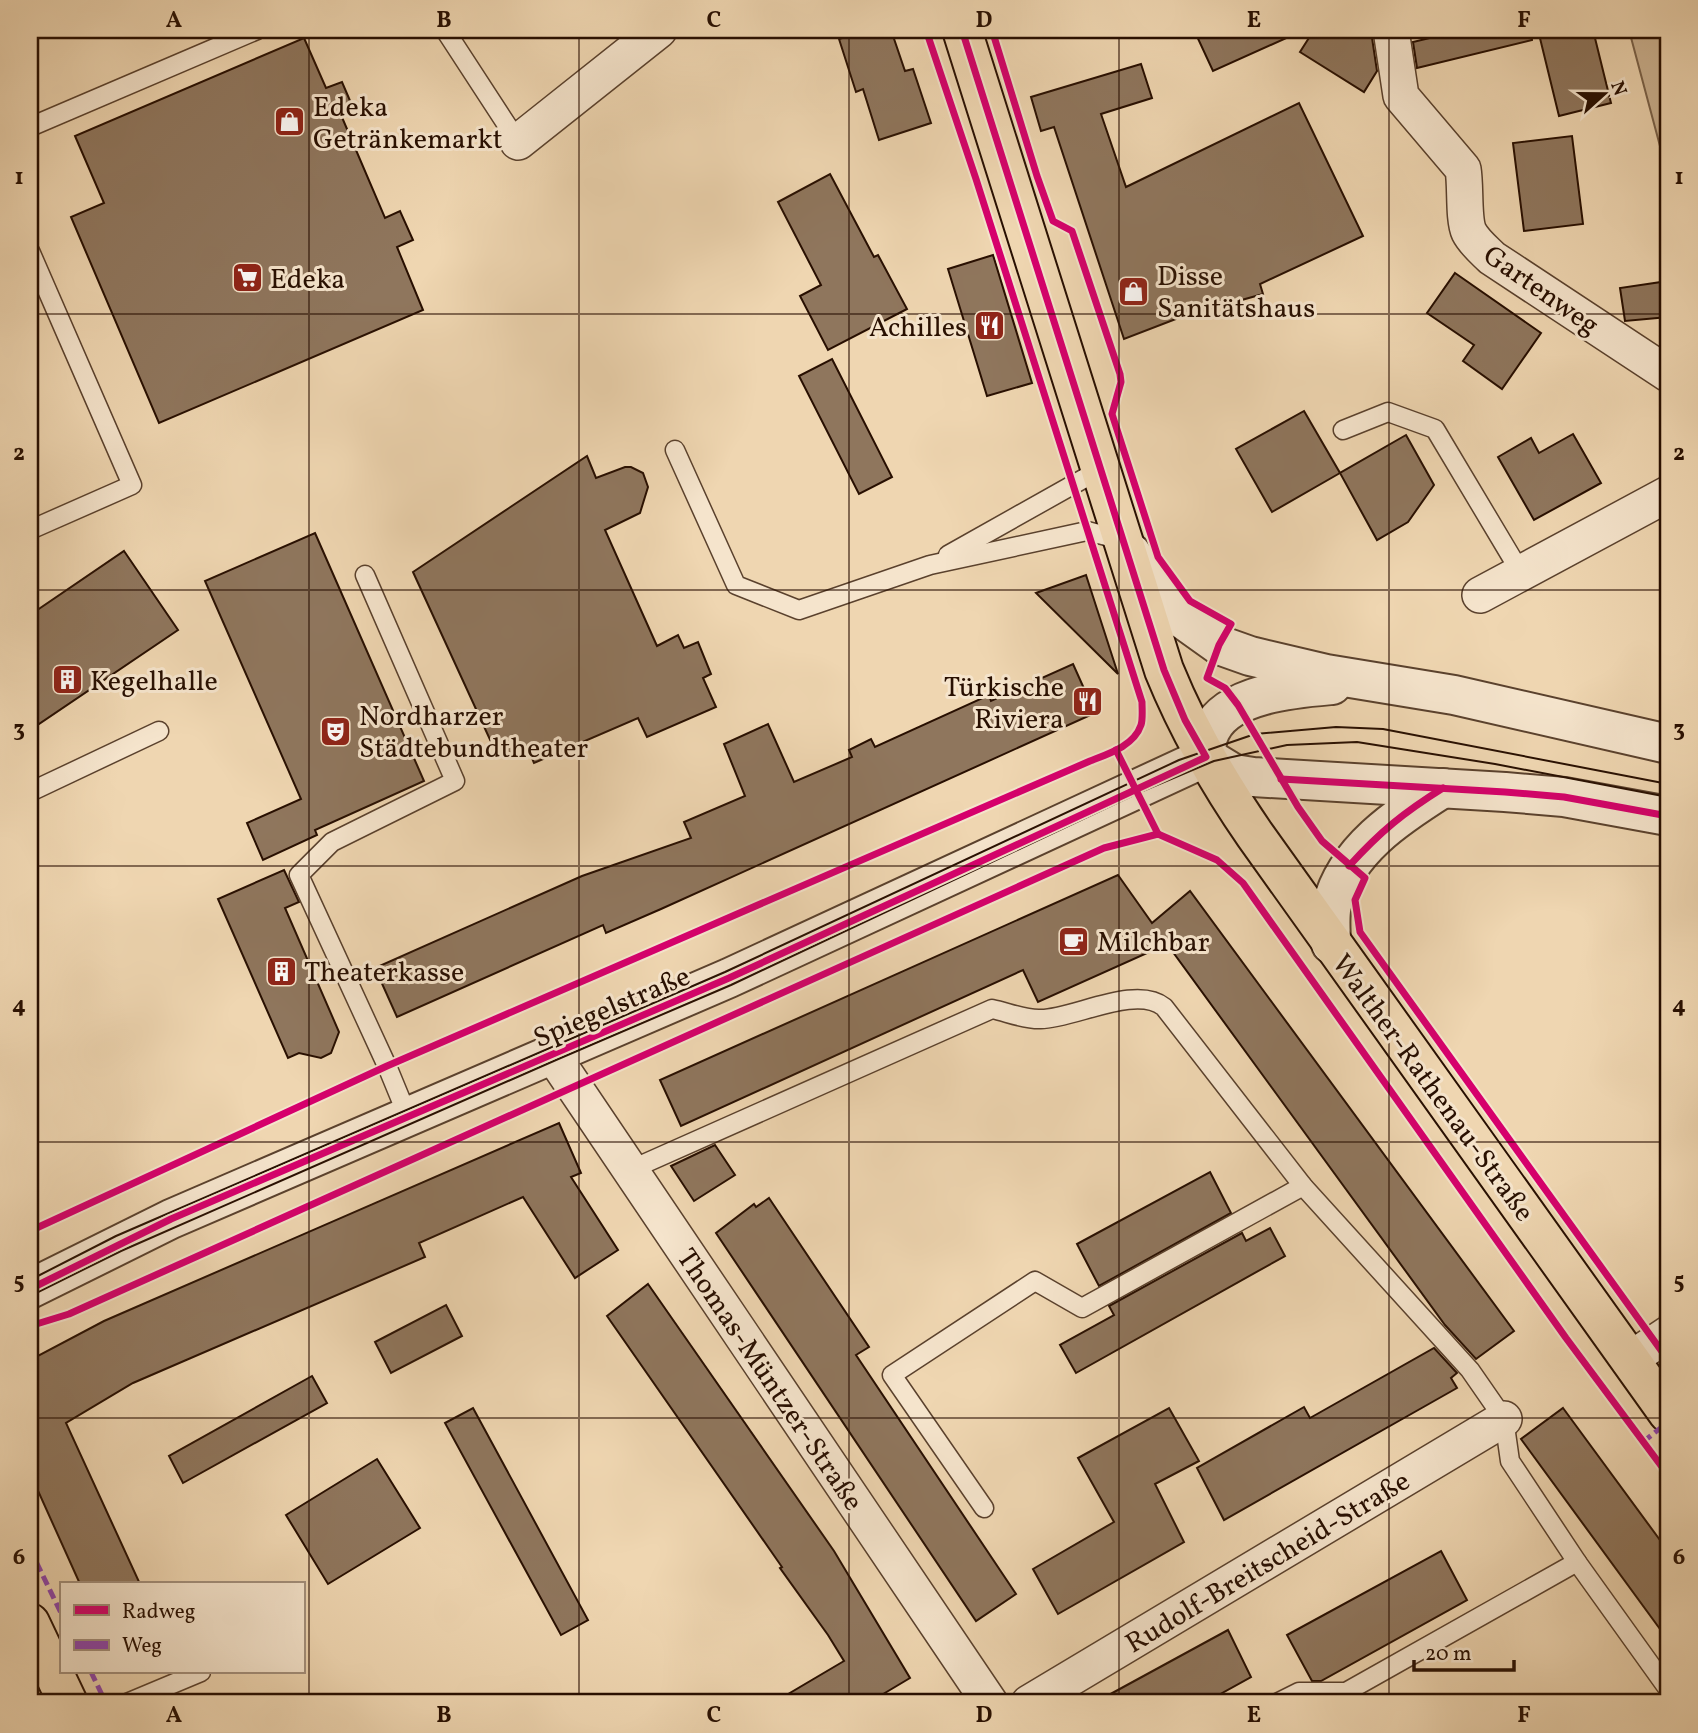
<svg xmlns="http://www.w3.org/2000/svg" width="1698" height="1733" font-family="Vollkorn,serif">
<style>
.green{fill:#cdb493;stroke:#7a624a;stroke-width:2}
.building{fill:#8f765d;stroke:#280f01;stroke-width:2}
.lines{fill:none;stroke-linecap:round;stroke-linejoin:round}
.service-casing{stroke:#5a412d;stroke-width:21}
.minor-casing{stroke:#5a412d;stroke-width:38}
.tertiary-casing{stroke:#5a412d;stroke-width:42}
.primary-casing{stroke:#280f01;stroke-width:42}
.service{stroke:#f5e4cc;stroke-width:18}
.minor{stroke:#f5e4cc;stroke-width:35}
.tertiary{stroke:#f5e4cc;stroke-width:38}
.primary{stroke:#efd6b1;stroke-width:38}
.tram{stroke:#280f01;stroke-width:2}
.quiet{stroke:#8e44ad;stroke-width:5;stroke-dasharray:10 5;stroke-linecap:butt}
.cycleway-casing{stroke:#f5e4cc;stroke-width:11}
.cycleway{stroke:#d6006c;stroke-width:7}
.grid{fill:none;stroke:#280f01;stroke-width:2;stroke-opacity:0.55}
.labels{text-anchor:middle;stroke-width:6;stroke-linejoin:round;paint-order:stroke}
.poi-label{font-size:28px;fill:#280f01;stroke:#f5e4cc;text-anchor:start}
.street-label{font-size:28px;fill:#280f01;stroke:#f5e4cc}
.neatline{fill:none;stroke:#280f01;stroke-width:2.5}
.grid-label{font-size:23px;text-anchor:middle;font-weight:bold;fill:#280f01}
</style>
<rect width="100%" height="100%" fill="#efd6b1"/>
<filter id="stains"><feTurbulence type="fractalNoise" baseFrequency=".00286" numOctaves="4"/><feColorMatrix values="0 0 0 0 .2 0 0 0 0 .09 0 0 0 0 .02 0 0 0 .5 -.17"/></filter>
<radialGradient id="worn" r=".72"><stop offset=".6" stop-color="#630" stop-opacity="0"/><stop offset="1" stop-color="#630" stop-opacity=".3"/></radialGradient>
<path class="green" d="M1629,30H1668V176Z"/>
<g class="building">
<path d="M868,30H891L905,71L913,69L931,123L879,140L863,89L856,92L839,39Z"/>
<path d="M1194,30H1304L1213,71Z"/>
<path d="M1314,30L1371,31L1377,71L1364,92L1300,52Z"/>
<path d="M1463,30H1531L1532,40L1417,68L1413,42Z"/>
<path d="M1538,30H1593L1611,103L1559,116Z"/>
<path d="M304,38L326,88L342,82L354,110L341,115L385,218L400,211L413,240L397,247L423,310L159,423L71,217L104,203L75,136Z"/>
<path d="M1141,64L1152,98L1101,114L1126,187L1299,103L1363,236L1260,284L1263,294L1181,317L1124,339L1054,127L1041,131L1031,97Z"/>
<path d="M1572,136L1583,224L1524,231L1513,143Z"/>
<path d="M830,174L874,257L878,255L907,309L828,350L800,296L821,285L778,202Z"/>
<path d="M993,255L1032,383L987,396L948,269Z"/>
<path d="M1455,273L1541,333L1502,389L1463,361L1474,345L1427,313Z"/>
<path d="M1668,281V317L1625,321L1620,288Z"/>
<path d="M832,359L892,477L859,494L799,376Z"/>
<path d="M1304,411L1340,473L1272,512L1236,449Z"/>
<path d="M1573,434L1601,483L1534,520L1498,457L1531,438L1539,453Z"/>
<path d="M1406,435L1434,485L1408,522L1377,540L1340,473Z"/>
<path d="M587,456L596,478L625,467H631L643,473L648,487L640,513L605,530L657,646L678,635L684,648L698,642L711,674L703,678L716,707L647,737L638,718L534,763L527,746L498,757L413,572Z"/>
<path d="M315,533L424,781L315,830L317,835L263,860L247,823L301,799L205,581Z"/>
<path d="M124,551L178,630L30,730V615Z"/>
<path d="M1086,575L1118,674L1036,593Z"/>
<path d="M1073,664L1095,713L661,909L606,933L603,925L397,1017L375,968L582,876L691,838L684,822L745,796L724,744L768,724L794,782L852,757L849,750L871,739L875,747L989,695L991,701Z"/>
<path d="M284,870L299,902L285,908L339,1032L331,1053L321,1058L299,1053L288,1058L218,899Z"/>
<path d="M1118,875L1152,923L1190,891L1514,1331L1476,1359L1445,1325L1167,944L1038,1002L1023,970L681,1126L660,1080Z"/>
<path d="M559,1123L581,1173L571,1177L618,1250L575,1278L523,1197L419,1243L425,1257L133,1383L66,1423L140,1584H80L30,1473V1360L104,1321Z"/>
<path d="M715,1145L735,1175L694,1201L671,1166Z"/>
<path d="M1210,1172L1231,1213L1099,1286L1077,1244Z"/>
<path d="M769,1198L869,1347L856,1355L1016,1594L976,1621L716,1233L754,1204L756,1207Z"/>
<path d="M1270,1228L1285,1256L1076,1373L1060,1345L1114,1315L1109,1306L1242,1233L1246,1241Z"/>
<path d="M648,1284L834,1551L910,1678L868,1703H773L844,1661L828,1635L780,1568L782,1567L607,1316Z"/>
<path d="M446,1305L462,1336L391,1373L375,1342Z"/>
<path d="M1434,1348L1457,1373L1451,1378L1457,1388L1224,1520L1197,1468L1304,1407L1310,1418Z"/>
<path d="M312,1376L327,1403L183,1483L169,1456Z"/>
<path d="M473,1408L588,1620L561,1635L445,1423Z"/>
<path d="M1169,1408L1199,1461L1155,1484L1184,1542L1058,1614L1033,1569L1114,1522L1078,1458Z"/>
<path d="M1563,1408L1668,1551V1640L1521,1439Z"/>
<path d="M377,1459L420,1528L328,1584L286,1515Z"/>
<path d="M1441,1551L1467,1600L1321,1681H1312L1287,1635Z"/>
<path d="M1228,1630L1251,1677L1204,1703H1094Z"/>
</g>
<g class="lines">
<defs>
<g id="service">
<path d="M445,30L518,142"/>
<path d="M30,127L257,30"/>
<path d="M30,251L132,485L30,530"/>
<path d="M1343,430L1388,412L1435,429L1521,573"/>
<path d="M675,450L736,585L799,610L930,565L1087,531L1122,540"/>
<path d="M948,555L1101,469"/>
<path d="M365,575L455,781L332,842L299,875L387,1066L408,1117"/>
<path d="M30,792L159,731"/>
<path d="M630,1170L992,1009C1007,1012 1025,1020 1041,1019C1073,1019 1136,984 1164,1007L1303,1186L1470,1370L1504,1419L1510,1461L1577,1562L1346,1692H1299L1277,1703"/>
<path d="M984,1508L892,1375L1035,1281L1082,1308L1303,1186"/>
<path d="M1577,1562L1668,1689"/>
<path d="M127,1703L201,1672"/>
</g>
<g id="minor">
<path d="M1391,30L1401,96L1463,169C1466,186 1463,219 1469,232C1474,242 1484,250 1492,258L1668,374"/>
<path d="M518,142L659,30"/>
<path d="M1480,595L1668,494"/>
<path d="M552,1054L990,1703"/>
<path d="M1629,1360L1668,1334"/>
<path d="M1029,1703L1504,1419"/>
</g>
<g id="tertiary">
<path d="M1131,553L1157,592L1184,620L1219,645L1250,656L1326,674L1454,695L1668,744"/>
<path d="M1206,757L1234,774L1253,777L1505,792L1564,797L1668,816"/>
<path d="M1206,757C1206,748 1207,737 1211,730C1229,693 1297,688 1332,685"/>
<path d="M1331,944C1331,932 1329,917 1332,905C1346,850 1397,817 1443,788"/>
<path d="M30,1289L171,1219L729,978L1206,757"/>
</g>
<g id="primary">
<path d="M962,30L1164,670C1188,729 1219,783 1255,835L1668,1413"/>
<path d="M30,1623L68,1703"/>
</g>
</defs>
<use href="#service" class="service-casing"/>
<use href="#minor" class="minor-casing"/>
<use href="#tertiary" class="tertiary-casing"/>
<use href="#primary" class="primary-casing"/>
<use href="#service" class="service"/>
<use href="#minor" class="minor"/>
<use href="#tertiary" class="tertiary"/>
<use href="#primary" class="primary"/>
<g class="tram">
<path d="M30,1280L116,1236L725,972L1179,760L1255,734L1336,727L1383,729L1668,784"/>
<path d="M30,1296L121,1251L556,1060L731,985L1138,793L1214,761L1287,745L1357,742L1495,764L1668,797"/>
</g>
<g class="quiet">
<path d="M1659,30L1668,58"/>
<path d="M1643,1442L1668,1422"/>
<path d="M30,1549L61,1613"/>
<path d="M91,1672L106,1703"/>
</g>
<defs>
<g id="cycleway">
<path d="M992,30L1037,176L1053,221L1072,231L1120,374L1121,382L1112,414L1158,557L1190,601L1231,624L1219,645L1207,678L1225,688L1238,705L1298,807L1322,841L1365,878L1355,900L1360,932L1668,1360"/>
<path d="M1116,750L1158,834"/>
<path d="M1281,779L1505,792L1564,797L1668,816"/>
<path d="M1349,866C1381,831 1403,813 1443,788"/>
<path d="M30,1231L387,1066L1090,761C1108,754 1134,746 1141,725C1143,719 1142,709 1142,702L976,179L926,30"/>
<path d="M30,1289L171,1219L729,978L1206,757L1185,720L1164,670L962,30"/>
<path d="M30,1326L69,1314L1104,848L1158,834L1217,860L1243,883L1566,1338L1668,1475"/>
</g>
</defs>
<use href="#cycleway" class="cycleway-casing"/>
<use href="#cycleway" class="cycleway"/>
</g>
<path class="grid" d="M309,30V1703M579,30V1703M849,30V1703M1119,30V1703M1389,30V1703M30,314H1668M30,590H1668M30,866H1668M30,1142H1668M30,1418H1668"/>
<defs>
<symbol id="shop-square" viewBox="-11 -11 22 22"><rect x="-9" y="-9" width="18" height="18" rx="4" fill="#8f2418" stroke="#f5e4cc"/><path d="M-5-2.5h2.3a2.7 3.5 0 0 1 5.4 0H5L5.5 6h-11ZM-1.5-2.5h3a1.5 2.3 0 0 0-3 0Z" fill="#fff"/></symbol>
<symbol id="supermarket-square" viewBox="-11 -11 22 22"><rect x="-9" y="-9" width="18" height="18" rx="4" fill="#8f2418" stroke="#f5e4cc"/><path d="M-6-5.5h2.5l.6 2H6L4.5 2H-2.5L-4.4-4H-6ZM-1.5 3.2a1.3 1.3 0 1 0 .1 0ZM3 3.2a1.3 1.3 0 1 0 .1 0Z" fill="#fff"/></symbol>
<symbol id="restaurant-square" viewBox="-11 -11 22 22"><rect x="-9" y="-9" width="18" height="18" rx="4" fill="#8f2418" stroke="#f5e4cc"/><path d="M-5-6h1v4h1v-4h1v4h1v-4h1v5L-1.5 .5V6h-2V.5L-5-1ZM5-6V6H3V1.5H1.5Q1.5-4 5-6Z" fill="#fff"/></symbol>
<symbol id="building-square" viewBox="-11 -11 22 22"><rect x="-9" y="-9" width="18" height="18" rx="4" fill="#8f2418" stroke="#f5e4cc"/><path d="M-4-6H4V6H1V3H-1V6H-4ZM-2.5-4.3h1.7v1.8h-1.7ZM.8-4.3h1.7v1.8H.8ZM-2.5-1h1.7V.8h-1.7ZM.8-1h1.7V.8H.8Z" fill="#fff"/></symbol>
<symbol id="theatre-square" viewBox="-11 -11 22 22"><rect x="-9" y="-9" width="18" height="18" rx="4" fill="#8f2418" stroke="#f5e4cc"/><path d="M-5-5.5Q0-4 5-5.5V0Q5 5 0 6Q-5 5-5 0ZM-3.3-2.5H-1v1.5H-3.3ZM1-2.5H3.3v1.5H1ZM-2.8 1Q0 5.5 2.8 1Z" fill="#fff"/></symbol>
<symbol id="cafe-square" viewBox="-11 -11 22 22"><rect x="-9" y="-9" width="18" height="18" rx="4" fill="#8f2418" stroke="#f5e4cc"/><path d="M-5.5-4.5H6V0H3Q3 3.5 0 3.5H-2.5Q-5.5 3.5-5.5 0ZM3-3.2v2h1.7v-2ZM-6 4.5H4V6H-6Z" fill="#fff"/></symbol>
</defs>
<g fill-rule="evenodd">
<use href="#shop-square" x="272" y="104" width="35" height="35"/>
<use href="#supermarket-square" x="230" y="260" width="35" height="35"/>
<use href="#shop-square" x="1116" y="274" width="35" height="35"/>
<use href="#restaurant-square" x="972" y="308" width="35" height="35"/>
<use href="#building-square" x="50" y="662" width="35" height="35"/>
<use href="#restaurant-square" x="1070" y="684" width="35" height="35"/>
<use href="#theatre-square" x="318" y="714" width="35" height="35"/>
<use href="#cafe-square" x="1056" y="924" width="35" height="35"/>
<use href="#building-square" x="264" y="954" width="35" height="35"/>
</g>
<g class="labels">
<g class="poi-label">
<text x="313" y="116">Edeka<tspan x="313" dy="32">Getränkemarkt</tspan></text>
<text x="1157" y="285">Disse<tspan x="1157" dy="32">Sanitätshaus</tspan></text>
<text x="270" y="288">Edeka</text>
<text x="967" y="336" text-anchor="end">Achilles</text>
<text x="90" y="690">Kegelhalle</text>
<text x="1064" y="696" text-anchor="end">Türkische<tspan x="1064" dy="32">Riviera</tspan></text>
<text x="359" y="725">Nordharzer<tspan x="359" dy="32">Städtebundtheater</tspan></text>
<text x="1097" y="951">Milchbar</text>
<text x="304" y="981">Theaterkasse</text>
</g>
<g class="street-label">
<text transform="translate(1542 289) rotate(35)" y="10">Gartenweg</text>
<text transform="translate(611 1006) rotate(-23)" y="10">Spiegelstraße</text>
<text transform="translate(1434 1087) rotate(54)" y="10">Walther-Rathenau-Straße</text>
<text transform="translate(771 1379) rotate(56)" y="10">Thomas-Müntzer-Straße</text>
<text transform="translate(1267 1561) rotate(-31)" y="10">Rudolf-Breitscheid-Straße</text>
</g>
</g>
<rect width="1698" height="1733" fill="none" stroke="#efd6b1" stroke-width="77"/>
<rect x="60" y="1582" width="245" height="91" fill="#f5e4cc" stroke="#a38f7b" stroke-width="2"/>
<rect x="74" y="1605" width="35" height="10" fill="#d6006c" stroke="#a38f7b" stroke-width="2"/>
<text x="122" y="1618" font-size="21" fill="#280f01">Radweg</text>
<rect x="74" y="1640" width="35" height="10" fill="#8e44ad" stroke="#a38f7b" stroke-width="2"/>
<text x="122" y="1652" font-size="21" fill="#280f01">Weg</text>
<g transform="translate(1604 94) rotate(69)" stroke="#f5e4cc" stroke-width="5" paint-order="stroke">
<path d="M0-5L12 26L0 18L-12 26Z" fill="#280f01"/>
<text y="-10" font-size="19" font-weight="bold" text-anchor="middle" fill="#280f01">N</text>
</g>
<path d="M1414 1660v10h100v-10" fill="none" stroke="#280f01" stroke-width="3.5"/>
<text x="1425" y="1660" font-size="21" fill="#280f01" stroke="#f5e4cc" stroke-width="5" paint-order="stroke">20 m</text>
<rect x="38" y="38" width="1622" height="1656" class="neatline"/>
<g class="grid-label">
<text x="174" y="27">A</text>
<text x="444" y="27">B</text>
<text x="714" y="27">C</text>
<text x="984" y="27">D</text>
<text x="1254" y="27">E</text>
<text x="1524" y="27">F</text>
<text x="19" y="184">1</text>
<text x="1679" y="184">1</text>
<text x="19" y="460">2</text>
<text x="1679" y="460">2</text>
<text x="19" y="736">3</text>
<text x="1679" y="736">3</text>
<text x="19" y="1012">4</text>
<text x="1679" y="1012">4</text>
<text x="19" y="1288">5</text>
<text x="1679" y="1288">5</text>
<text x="19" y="1564">6</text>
<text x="1679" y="1564">6</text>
<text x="174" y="1722">A</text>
<text x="444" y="1722">B</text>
<text x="714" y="1722">C</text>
<text x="984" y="1722">D</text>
<text x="1254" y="1722">E</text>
<text x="1524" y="1722">F</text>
</g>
<rect width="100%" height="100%" filter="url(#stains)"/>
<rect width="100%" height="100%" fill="url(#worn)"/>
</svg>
